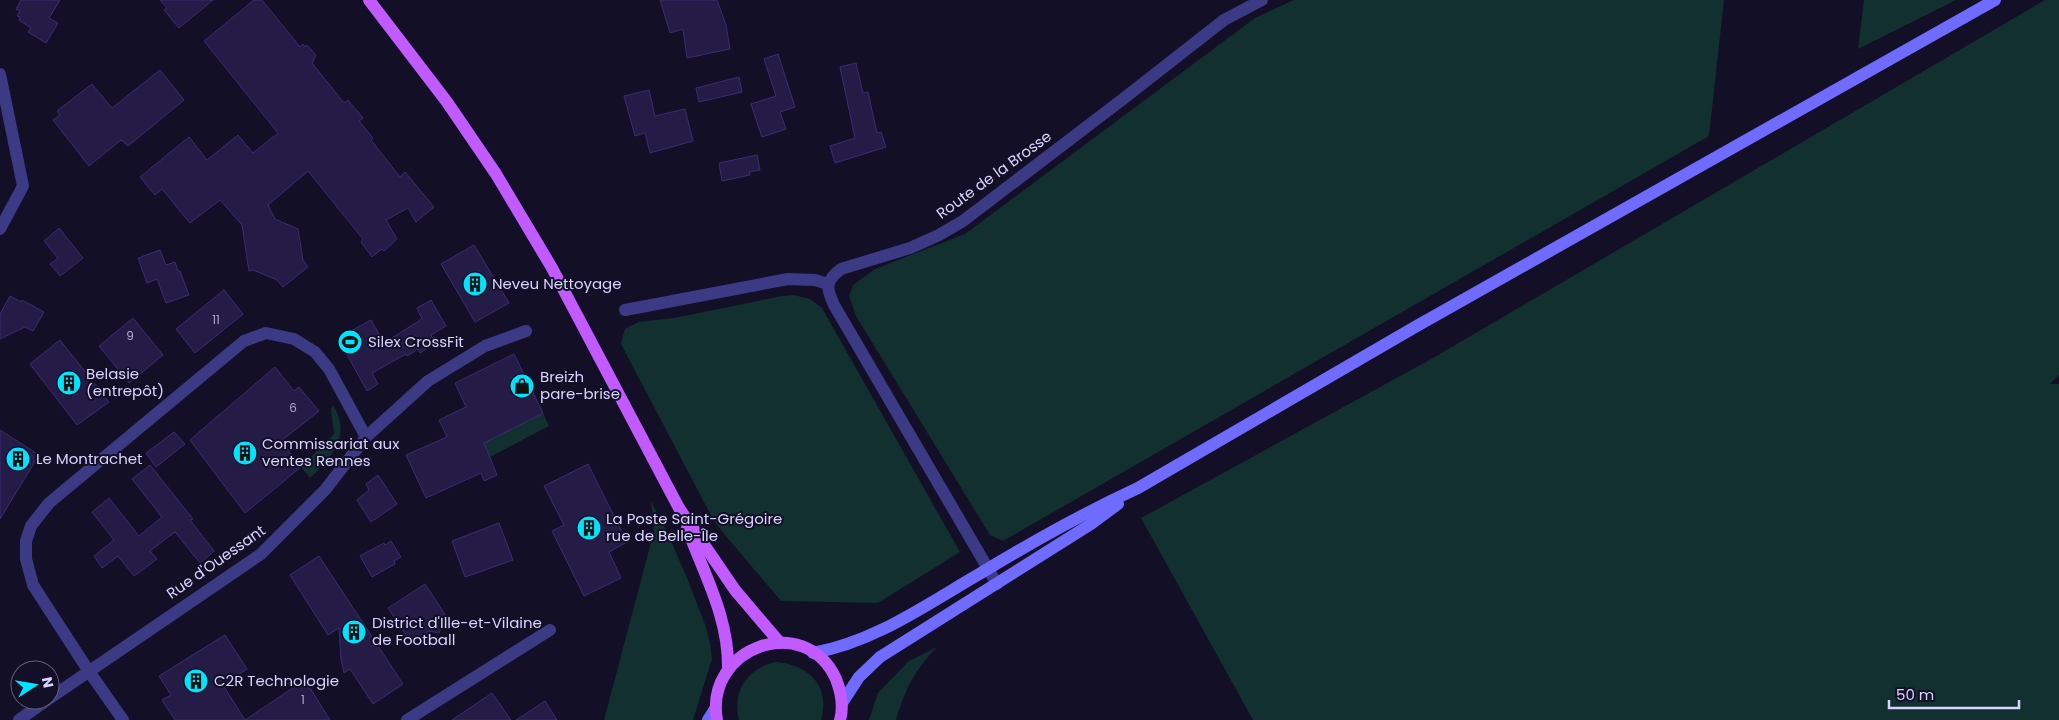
<svg xmlns="http://www.w3.org/2000/svg" width="2059" height="720" font-family="Poppins,sans-serif">
<style>
.green{fill:#12302f}
.building{fill:#241b47;stroke:#3b2d73}
.lines{fill:none;stroke-linecap:round;stroke-linejoin:round}
.minor{stroke:#3d3a85;stroke-width:12}
.tertiary{stroke:#3d3a85;stroke-width:12}
.secondary{stroke:#6f6bff;stroke-width:12}
.primary{stroke:#c25bff;stroke-width:12}
.labels{text-anchor:middle;stroke-width:4;stroke-linejoin:round;paint-order:stroke}
.number-label{font-size:12px;fill:#aca6d1}
.street-label{font-size:15px;fill:#d9d4ff;stroke:#130f26}
.poi-label{font-size:15px;fill:#d9d4ff;stroke:#130f26;text-anchor:start}
</style>
<rect width="100%" height="100%" fill="#130f26"/>
<g class="green">
<path d="M1294,0H1724L1709,136L1003,541L990,535L856,316L849,296L853,285L875,269L965,234L1255,18Z"/>
<path d="M1864,0H1956L1858,49Z"/>
<path d="M2045,0H2059V375L2050,384H2059V720H1253L1141,518L1433,358Z"/>
<path d="M794,295L810,299L822,308L960,552L878,603L781,601L715,523L621,344L625,329L638,322L674,318L782,296Z"/>
<path d="M464,402L496,436L543,413L549,426L490,457Z"/>
<path d="M333,405C352,436 332,457 310,478L301,467L334,434L331,409Z"/>
<path d="M651,501L666,530L687,578L706,627L710,643L712,659L693,720H604L654,531Z"/>
<path d="M937,647C915,670 905,689 896,720H869L878,693L909,661Z"/>
<path d="M775,662C808,664 831,686 821,720H739C732,691 747,669 775,662Z"/>
</g>
<g class="building">
<path d="M21,0H60L49,18L58,23L46,43L28,32L31,28L19,20L20,17L17,16L20,11L16,9Z"/>
<path d="M160,0H213L179,28L164,10L167,8Z"/>
<path d="M254,0H262L300,47L303,44L305,47L307,45L316,55L312,63L344,103L348,100L363,118L359,121L373,138L371,140L400,177L405,172L434,207L416,222L408,208L386,220L397,239L384,251L382,249L372,257L361,242L363,239L308,171L268,205L275,219L298,229L303,260L308,267L283,287L277,280L253,270L249,271L242,225L220,200L190,223L162,189L155,195L140,177L189,137L207,160L238,135L253,153L278,133L204,41Z"/>
<path d="M660,0H717L726,25L730,49L687,58L683,29L670,33Z"/>
<path d="M778,54L795,107L780,112L786,129L762,137L751,104L776,96L764,59Z"/>
<path d="M856,63L863,93L868,92L877,133L881,132L886,147L835,163L830,146L855,138L840,67Z"/>
<path d="M160,70L184,100L128,146L121,140L89,166L53,120L60,115L57,111L92,84L112,108Z"/>
<path d="M739,77L742,92L699,102L696,88Z"/>
<path d="M649,90L655,116L685,109L693,141L650,153L645,133L635,136L624,96Z"/>
<path d="M757,155L760,170L749,172L750,175L722,181L719,163Z"/>
<path d="M59,228L83,258L60,276L50,264L58,258L44,241Z"/>
<path d="M474,245L509,303L475,322L441,264Z"/>
<path d="M160,250L166,265L175,262L178,271H180L189,295L166,303L157,279L147,283L138,258Z"/>
<path d="M224,290L243,314L195,353L176,329Z"/>
<path d="M10,296L21,302L22,300L44,312L33,331L25,327L0,339V314Z"/>
<path d="M431,300L446,326L431,335L434,344L420,353L418,349L407,356L406,354L372,373L378,384L367,391L338,338L371,320L384,343L422,319L417,308Z"/>
<path d="M133,318L163,355L129,383L99,346Z"/>
<path d="M60,340L109,402L77,425L30,364Z"/>
<path d="M514,354L543,413L484,443L497,475L484,481L481,473L426,498L406,455L447,437L439,420L466,407L455,383Z"/>
<path d="M275,367L294,391L299,387L319,411L281,441L301,467L245,513L190,440Z"/>
<path d="M0,430L39,455L0,519Z"/>
<path d="M174,432L185,444L156,467L146,453Z"/>
<path d="M588,464L627,542L609,552L621,578L584,596L552,531L564,525L544,486Z"/>
<path d="M150,465L193,519L190,520L214,551L200,563L175,532L150,551L157,559L134,576L118,556L102,568L94,556L114,540L92,512L109,498L139,536L162,517L132,479Z"/>
<path d="M378,475L397,504L371,522L357,500L369,490L366,484Z"/>
<path d="M499,523L513,560L465,577L452,541Z"/>
<path d="M391,541L401,557L394,561L395,564L372,577L360,556L384,543L385,545Z"/>
<path d="M319,556L403,684L373,704L350,669L344,673L341,659L339,628L328,635L290,575Z"/>
<path d="M425,584L448,619L443,623L439,633L429,631L411,643L388,608Z"/>
<path d="M225,635L247,669L223,685L245,720L305,680L330,720H175L162,700L171,695L159,676Z"/>
<path d="M492,693L511,720H452Z"/>
<path d="M545,701L557,720H516Z"/>
</g>
<g class="lines">
<g class="minor">
<path d="M0,74L23,186L0,229"/>
<path d="M625,310L788,279L815,280L828,284"/>
<path d="M50,698L261,554L325,490L366,437L428,381L485,346L526,331"/>
<path d="M19,720L47,700"/>
<path d="M123,720L88,670L33,585L26,559V541L31,526L49,503L244,341L266,333L294,339L315,352L329,369L366,437"/>
<path d="M407,720L550,630"/>
</g>
<path class="tertiary" d="M997,584L834,305C826,288 825,281 841,269L910,248L939,235L963,221L1123,99L1224,20L1262,0"/>
<g class="secondary">
<path d="M813,653C875,642 927,604 981,573C1032,542 1084,513 1138,488L1415,327L1995,0"/>
<path d="M842,703L859,677L880,657L1091,524L1118,504"/>
<path d="M708,720L715,709"/>
</g>
<g class="primary">
<path d="M369,0L447,102L496,174L552,268L679,508L735,590L780,643"/>
<path d="M687,528C704,574 729,618 728,668"/>
<path d="M717,720C704,647 805,611 836,679C841,692 844,706 840,720"/>
</g>
</g>
<defs>
<symbol id="building-disc" viewBox="-11 -11 22 22"><circle r="9.5" fill="#00e5ff" stroke="#130f26"/><path d="M-4-6H4V6H1V3H-1V6H-4ZM-2.5-4.3h1.7v1.8h-1.7ZM.8-4.3h1.7v1.8H.8ZM-2.5-1h1.7V.8h-1.7ZM.8-1h1.7V.8H.8Z" fill="#111"/></symbol>
<symbol id="stadium-disc" viewBox="-11 -11 22 22"><circle r="9.5" fill="#00e5ff" stroke="#130f26"/><path d="M0-5a6.5 5 0 1 0 0 10a6.5 5 0 1 0 0-10ZM-3.5-1.8h7v3.6h-7Z" fill="#111"/></symbol>
<symbol id="shop-disc" viewBox="-11 -11 22 22"><circle r="9.5" fill="#00e5ff" stroke="#130f26"/><path d="M-5-2.5h2.3a2.7 3.5 0 0 1 5.4 0H5L5.5 6h-11ZM-1.5-2.5h3a1.5 2.3 0 0 0-3 0Z" fill="#111"/></symbol>
</defs>
<g fill-rule="evenodd">
<use href="#building-disc" x="461" y="270" width="28" height="28"/>
<use href="#stadium-disc" x="336" y="328" width="28" height="28"/>
<use href="#building-disc" x="55" y="369" width="28" height="28"/>
<use href="#shop-disc" x="508" y="372" width="28" height="28"/>
<use href="#building-disc" x="231" y="439" width="28" height="28"/>
<use href="#building-disc" x="4" y="445" width="28" height="28"/>
<use href="#building-disc" x="575" y="514" width="28" height="28"/>
<use href="#building-disc" x="340" y="618" width="28" height="28"/>
<use href="#building-disc" x="182" y="667" width="28" height="28"/>
</g>
<g class="labels">
<g class="number-label">
<text x="216" y="324">11</text>
<text x="130" y="340">9</text>
<text x="293" y="412">6</text>
<text x="303" y="704">1</text>
</g>
<g class="street-label">
<text transform="translate(994 175) rotate(-36)" y="5">Route de la Brosse</text>
<text transform="translate(216 562) rotate(-35)" y="5">Rue d'Ouessant</text>
</g>
<g class="poi-label">
<text x="492" y="289">Neveu Nettoyage</text>
<text x="368" y="347">Silex CrossFit</text>
<text x="86" y="379">Belasie<tspan x="86" dy="17">(entrepôt)</tspan></text>
<text x="540" y="382">Breizh<tspan x="540" dy="17">pare-brise</tspan></text>
<text x="262" y="449">Commissariat aux<tspan x="262" dy="17">ventes Rennes</tspan></text>
<text x="36" y="464">Le Montrachet</text>
<text x="606" y="524">La Poste Saint-Grégoire<tspan x="606" dy="17">rue de Belle-Île</tspan></text>
<text x="372" y="628">District d'Ille-et-Vilaine<tspan x="372" dy="17">de Football</tspan></text>
<text x="214" y="686">C2R Technologie</text>
</g>
</g>
<g transform="translate(35 685) rotate(78)"><circle r="24" fill="#130f26" stroke="#625e7d"/>
<path d="M0-4L9 19L0 12L-9 19Z" fill="#00e5ff"/>
<text y="-8" font-size="14" font-weight="bold" text-anchor="middle" fill="#d9d4ff">N</text>
</g>
<path d="M1889 700v8h130v-8" fill="none" stroke="#d9d4ff" stroke-width="2.5"/>
<text x="1896" y="700" font-size="15" fill="#d9d4ff" stroke="#130f26" stroke-width="4" paint-order="stroke">50 m</text>
</svg>
